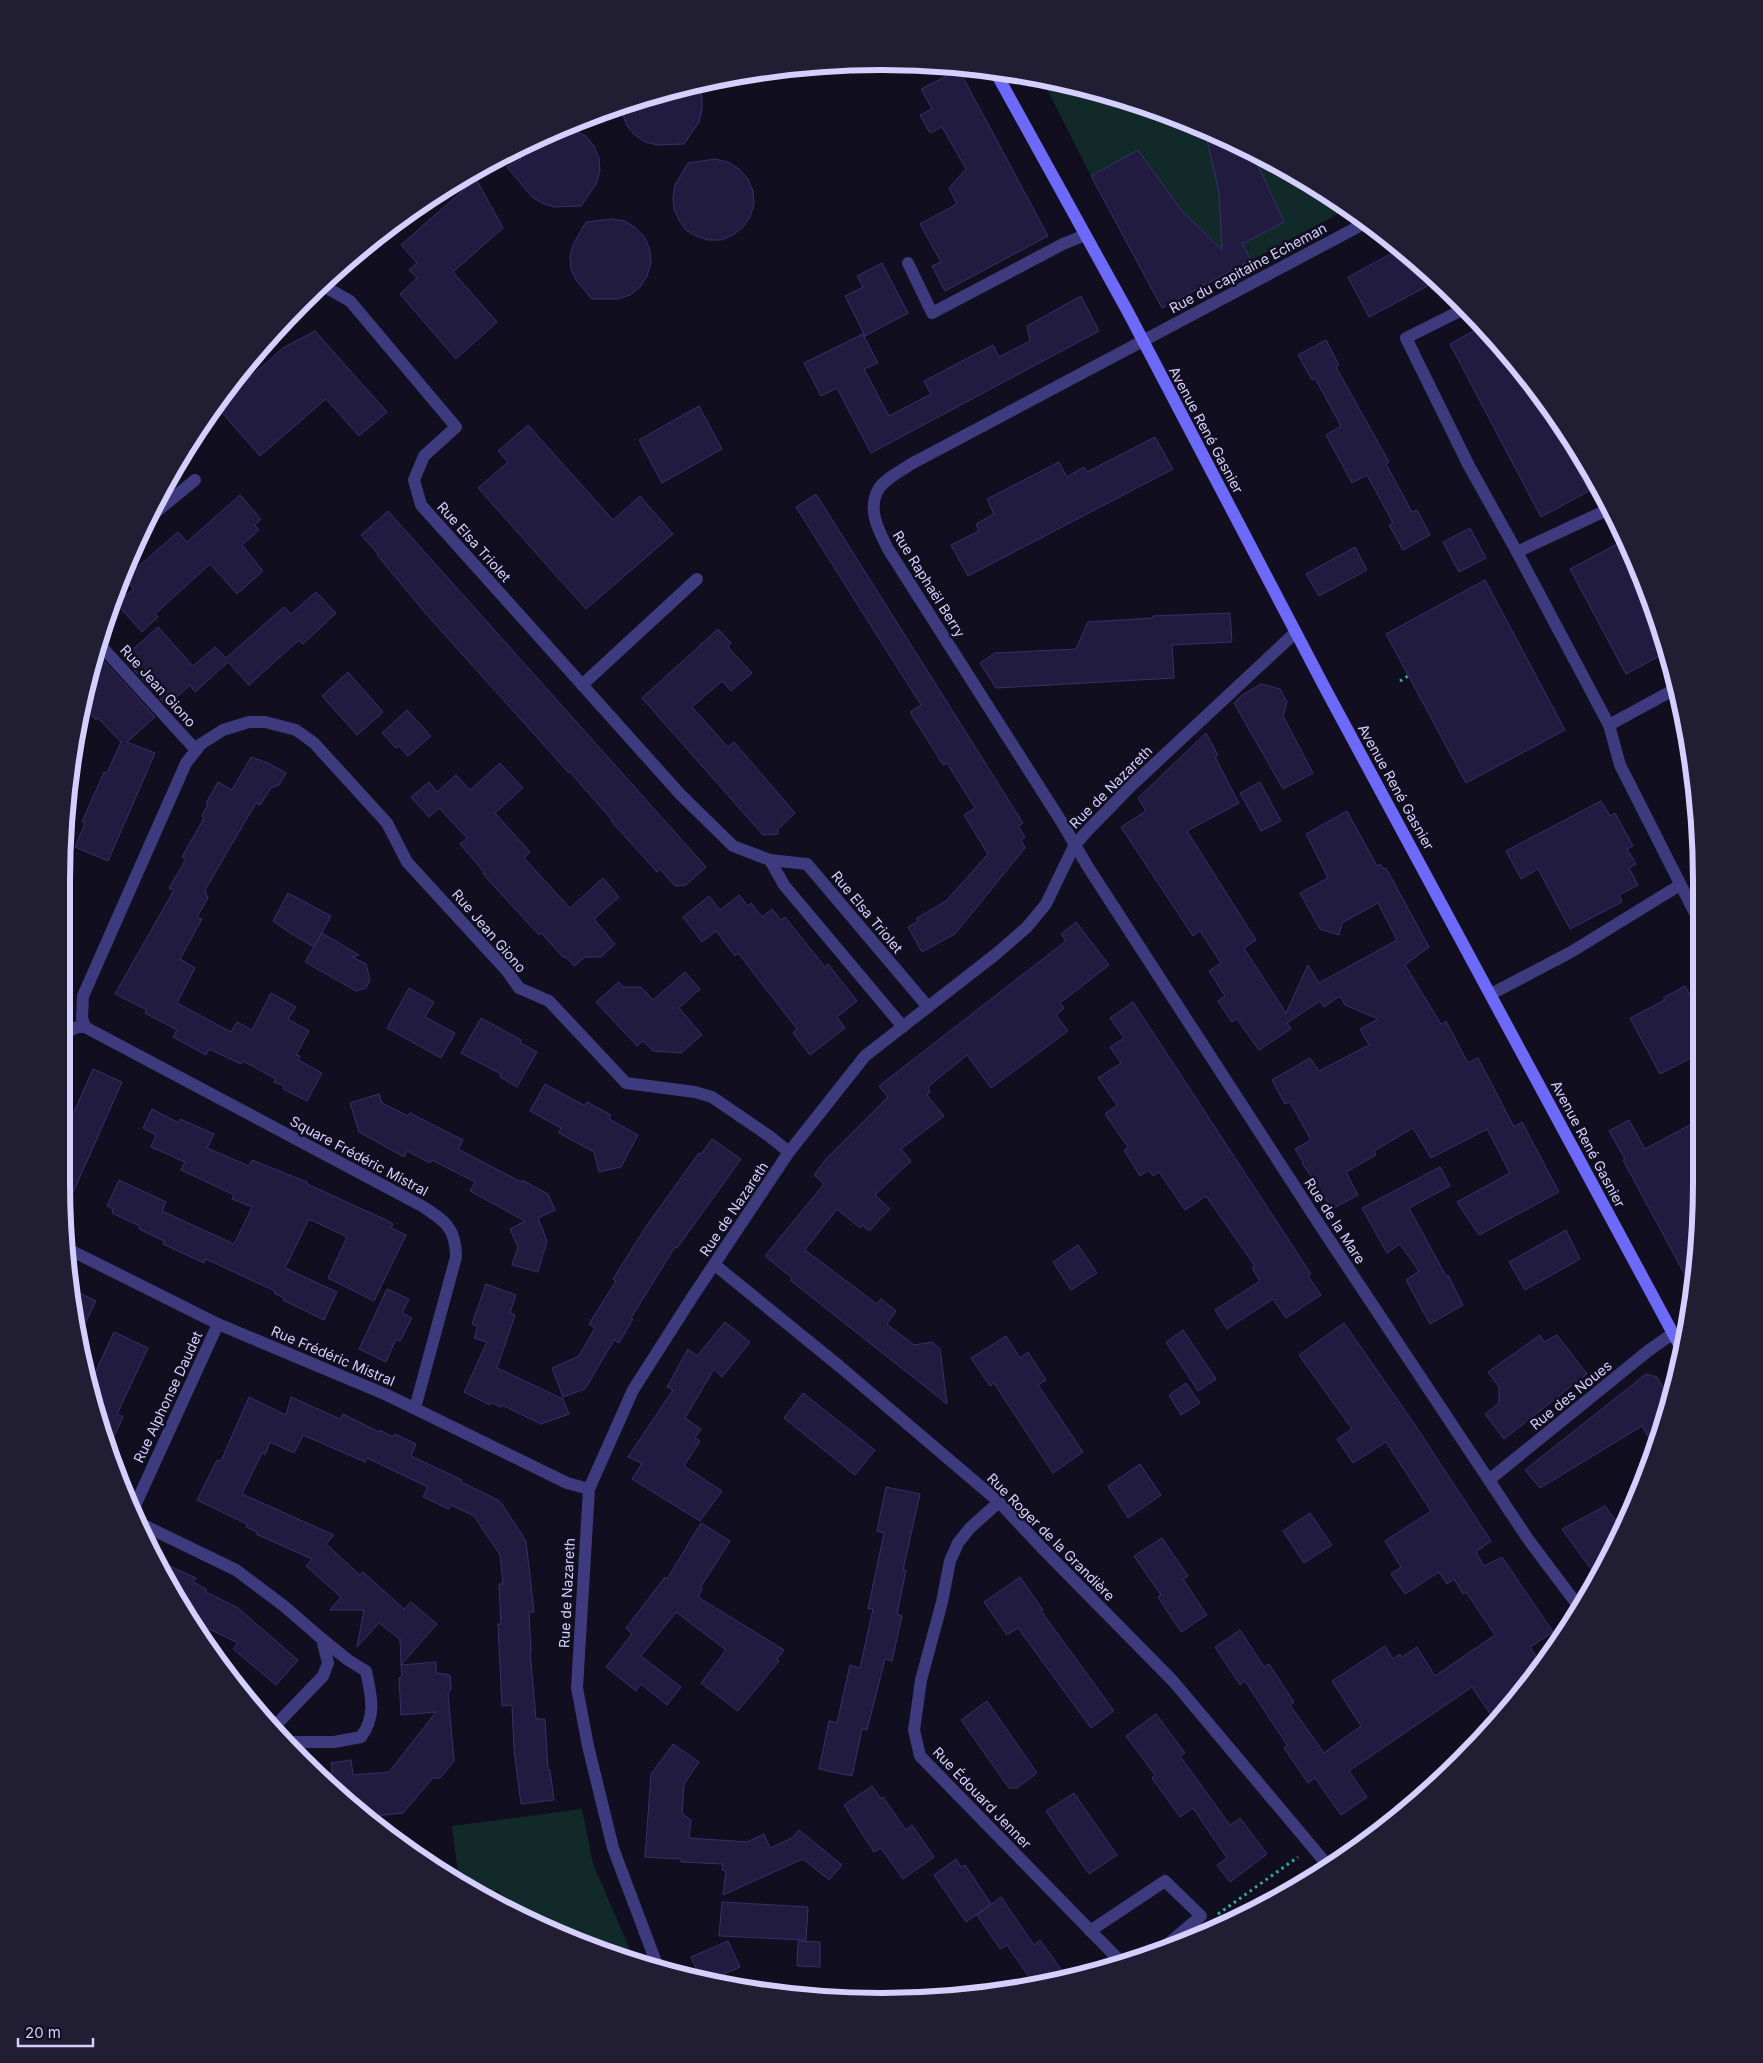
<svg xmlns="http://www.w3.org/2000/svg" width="1763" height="2063" font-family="Inter,sans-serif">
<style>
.green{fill:#112a29}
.building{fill:#221b40;stroke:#3a2e6b}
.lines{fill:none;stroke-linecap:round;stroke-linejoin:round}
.path{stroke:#33ada5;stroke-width:3;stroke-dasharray:2.5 4;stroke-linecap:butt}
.service{stroke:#3d3b7d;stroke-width:12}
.minor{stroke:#3d3b7d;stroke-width:12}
.secondary{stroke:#6d6af9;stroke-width:12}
.labels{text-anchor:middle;stroke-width:5;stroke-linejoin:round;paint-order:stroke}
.street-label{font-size:14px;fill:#d4cffd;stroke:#110e20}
.rim{fill:none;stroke:#d4cffd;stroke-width:6}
</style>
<rect width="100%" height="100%" fill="#110e20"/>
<g class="green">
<path d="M1043,81L1094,89L1244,146L1347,209L1162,308L1091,176Z"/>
<path d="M582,1809L593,1864L633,1956L626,1959L568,1939L525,1917L497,1890L486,1896L459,1881L452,1826Z"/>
</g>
<g class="building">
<path d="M959,70L1048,236L945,291L932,266L941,262L920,224L957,204L949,188L966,169L942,127L930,133L920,115L932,109L921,89Z"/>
<path d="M698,86L702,96V109L699,122L684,144L657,145L645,142L635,135L627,126L623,115L622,104Z"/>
<path d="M568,128L586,136L594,146L599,158L600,171L596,184L581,206L554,207L542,203L532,197L507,167L520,160L524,147Z"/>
<path d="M1205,131L1251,150L1284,222L1242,244L1251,260L1162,308L1091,176L1138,150L1181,210L1222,250L1219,192Z"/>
<path d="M715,159L728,162L739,169L748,179L753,191L754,204L750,217L743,227L733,235L721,240H708L696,236L686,230L679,220L674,209L673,197L675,185L688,163Z"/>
<path d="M476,179L503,228L453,272L497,322L456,359L400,294L417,278L409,270L417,263L401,245Z"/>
<path d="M612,219L625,221L636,228L645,238L650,250L651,263L647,276L640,287L630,295L618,299H592L576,280L571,269L570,257L573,245L586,222Z"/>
<path d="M1400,249L1435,282L1369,317L1348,277Z"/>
<path d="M882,263L908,313L865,336L845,296L863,287L857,276Z"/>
<path d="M1081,296L1099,331L871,453L837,388L821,396L804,363L863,334L878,363L864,369L889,416L931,394L924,381L993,345L999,357L1030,341L1027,326Z"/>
<path d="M1483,326L1498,340L1538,396L1589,491L1541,517L1450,344Z"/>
<path d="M315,331L387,412L359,436L326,399L260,456L217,407L283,348Z"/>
<path d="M1326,340L1339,365L1336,367L1389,462L1386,464L1412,512L1417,510L1430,535L1403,550L1389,525L1393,523L1367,475L1352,483L1326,435L1341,426L1315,378L1312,380L1298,355Z"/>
<path d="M699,406L722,449L662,483L639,440Z"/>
<path d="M528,425L613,520L640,496L673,534L586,609L478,488L508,462L498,451Z"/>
<path d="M1155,437L1173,469L968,576L951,545L979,531L976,524L994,514L987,499L1059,462L1067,477L1084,467L1087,472Z"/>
<path d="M816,494L1023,823L1018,826L1025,837L1021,840L1025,848L955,934L922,952L908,927L918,921L917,918L946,901L988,854L964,815L975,808L947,763L943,765L910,712L921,705L796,507Z"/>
<path d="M240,495L261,519L255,525L259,530L242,545L263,571L237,594L210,564L155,614L158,617L142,632L116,603L134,589L124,579L178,532L187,542Z"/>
<path d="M388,511L706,867L686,885L675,886L660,869L657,872L611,821L612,820L570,772L569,773L427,615L377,555L378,554L361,535Z"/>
<path d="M1470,528L1486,558L1459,572L1443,542Z"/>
<path d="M1617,544L1660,624L1667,652L1626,674L1570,569Z"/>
<path d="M1355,547L1367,570L1319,596L1306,574Z"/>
<path d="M1485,580L1565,730L1466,783L1386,634Z"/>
<path d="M316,592L336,613L303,644L299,640L249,685L228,662L195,692L190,685L167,706L123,658L158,627L193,666L215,647L226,658L284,607L291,614Z"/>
<path d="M1230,613L1232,642L1172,645L1174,678L996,688L980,663L995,653L1076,649L1088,622L1153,618V616Z"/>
<path d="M718,629L731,643L728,647L752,673L731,691L722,681L692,707L728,747L734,742L795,813L778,829V834L763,835L642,698Z"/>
<path d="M93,658L102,659L155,717L127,742L155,753L108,861L75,847L85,823L82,822L104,772L107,773L121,742L98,718L96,720L82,705L89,669Z"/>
<path d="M348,672L383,712L357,735L322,696Z"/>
<path d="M1261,684L1280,689L1287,702L1283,716L1313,773L1283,789L1234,703L1242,695Z"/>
<path d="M407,710L431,736L408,756L399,746L396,748L382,733Z"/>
<path d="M1206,733L1218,755L1215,757L1239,803L1187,831L1256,940L1244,948L1286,1013L1308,965L1319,983L1397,940L1378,903L1342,923L1339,935L1320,929L1300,893L1328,878L1306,834L1347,811L1377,866L1380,864L1384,869L1386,868L1429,947L1405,965L1441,1024L1446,1021L1468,1063L1478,1058L1514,1127L1522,1122L1559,1192L1479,1235L1457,1202L1510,1173L1487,1129L1431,1158L1413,1128L1374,1151L1376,1155L1346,1172L1358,1195L1332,1209L1302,1163L1303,1162L1295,1149L1311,1140L1290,1102L1285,1104L1272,1080L1310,1058L1319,1071L1369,1045L1360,1029L1378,1019L1345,1005L1340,996L1324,1007L1320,1001L1287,1023L1291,1029L1259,1050L1237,1019L1232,1022L1218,1001L1225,996L1209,971L1221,963L1200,931L1193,936L1121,827L1146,811L1138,798Z"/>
<path d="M251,757L268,763L286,773L279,785L271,788L260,805L256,803L205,890L208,898L197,917L202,919L180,959L195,968L177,1003L231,1032L237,1022L252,1030L271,993L296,1007L288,1019L309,1031L296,1055L300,1056L298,1060L322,1073L307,1101L283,1089L284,1086L274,1082L276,1079L243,1061L241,1064L209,1049L206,1055L173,1037L177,1030L145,1013L147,1010L115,994L174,890L169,888L186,859L182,857L204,818L202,816L208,804L206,803L218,782L232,790Z"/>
<path d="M500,763L523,788L495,813L530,852L524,858L570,908L603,878L619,897L594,919L615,944L601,957H585L574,966L565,956L564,958L541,933L539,935L483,874L484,872L460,844L467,838L439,808L429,817L411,797L429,782L437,792L456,775L470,790Z"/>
<path d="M1260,782L1281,821L1261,831L1240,793Z"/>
<path d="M1601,801L1610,816L1615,813L1633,846L1627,849L1636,864L1629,868L1638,885L1619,895L1622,902L1570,929L1538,869L1521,879L1506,851Z"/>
<path d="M288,893L331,916L314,947L290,933L273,921Z"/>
<path d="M739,895L748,906L751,903L762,917L772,909L781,920L785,917L825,967L828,964L857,1001L837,1017L845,1028L810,1055L793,1033L797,1029L738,953L735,956L716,931L702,942L683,917L709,896L720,910Z"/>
<path d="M1076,922L1109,965L1060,1003L1064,1008L1056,1015L1068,1031L991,1088L967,1055L928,1087L930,1092L927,1095L944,1116L901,1149L911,1161L875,1195L890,1209L869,1231L862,1225L860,1228L837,1209L805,1250L877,1304L881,1299L896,1311L887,1324L914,1345L932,1342L940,1349L947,1404L790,1280L792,1278L765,1256L824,1184L814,1175L826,1159L888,1097L879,1086L1066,941L1061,934Z"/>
<path d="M322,933L359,955L352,957L366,964L370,980L366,988L356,991L305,962Z"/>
<path d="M685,972L700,989L679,1008L702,1035L681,1053L653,1051L643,1041L637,1046L596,1002L619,982L623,987H641L653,1000Z"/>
<path d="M1685,986L1701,1016V1053L1660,1074L1630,1018L1665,1000L1663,998Z"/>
<path d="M409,988L434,1002L425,1017L455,1033L441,1058L387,1028Z"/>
<path d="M1133,1002L1311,1274L1308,1276L1321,1295L1286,1318L1273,1299L1227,1329L1215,1310L1260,1281L1252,1268L1255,1266L1206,1196L1185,1210L1159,1172L1153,1176L1149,1170L1140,1176L1124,1150L1128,1147L1105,1114L1117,1105L1098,1078L1121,1063L1110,1047L1124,1038L1110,1018Z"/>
<path d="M481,1018L521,1040L520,1043L537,1052L517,1087L500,1077L501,1074L461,1053Z"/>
<path d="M93,1069L122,1082L63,1215L61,1168L67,1156L62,1152V1127L74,1112Z"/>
<path d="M545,1084L585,1106L587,1102L596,1107L611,1115L609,1119L638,1135L621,1167L599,1172L594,1152L559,1133L561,1128L530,1111Z"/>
<path d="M379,1094L382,1103L408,1116L410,1113L463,1140L458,1149L521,1182L522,1180L548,1194L555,1210L538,1218L547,1241L538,1272L512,1265L518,1247L510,1229L525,1221L470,1191L475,1182L432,1160L430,1163L407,1151L404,1157L359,1132L350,1103Z"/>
<path d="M152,1109L179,1123L180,1119L214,1134L207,1148L249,1166L252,1160L307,1182V1184L384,1219L393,1224L391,1228L406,1235L374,1301L328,1278L347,1237L309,1219L285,1268L337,1292L324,1320L283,1300L284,1298L274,1293L275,1291L206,1259L204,1263L163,1244L164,1241L139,1229L140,1226L112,1213L113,1209L107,1206L119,1180L166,1202L162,1211L234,1244L252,1207L232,1199L234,1195L181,1170L185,1162L151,1147L156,1135L143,1128Z"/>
<path d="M1701,1119L1702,1182L1691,1286L1623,1160L1625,1159L1609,1131L1629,1120L1645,1149Z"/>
<path d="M712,1139L741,1159L677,1248L675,1247L631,1318L633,1319L619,1343L614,1340L585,1389L563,1397L552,1368L579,1356L595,1328L589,1324L616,1281L613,1279L645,1228L699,1153L701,1154Z"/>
<path d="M1440,1167L1450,1186L1409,1208L1446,1276L1448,1275L1463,1305L1430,1324L1406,1280L1419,1271L1400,1244L1387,1253L1362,1208Z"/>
<path d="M1566,1230L1580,1259L1525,1290L1509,1262Z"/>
<path d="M1078,1245L1097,1273L1071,1290L1053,1262Z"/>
<path d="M486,1284L516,1295L510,1313L515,1315L497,1368L563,1399L569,1414L541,1424L502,1405L501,1407L491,1402L490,1405L464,1392L487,1342L474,1338L478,1326L472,1324Z"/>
<path d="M68,1288L96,1301L78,1338L72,1307Z"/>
<path d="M387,1289L409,1299L402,1313L412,1318L400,1341L396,1339L386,1362L359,1349Z"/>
<path d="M725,1322L750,1342L722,1377L714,1369L685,1418L701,1429L695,1438L700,1441L684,1466L722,1491L700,1521L632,1479L642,1463L628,1457L673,1390L667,1387L688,1349L697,1356Z"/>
<path d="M1344,1323L1415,1425L1491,1541L1476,1552L1484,1566L1502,1557L1553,1632L1530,1647L1541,1664L1495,1721L1472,1687L1349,1771L1367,1797L1341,1815L1315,1778L1308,1783L1284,1748L1287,1745L1245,1681L1240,1685L1215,1647L1240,1630L1264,1667L1269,1664L1294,1702L1290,1705L1324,1753L1361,1726L1332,1681L1385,1646L1393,1659L1400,1654L1402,1657L1417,1647L1435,1676L1495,1635L1466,1592L1463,1594L1454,1579L1447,1584L1439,1572L1405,1594L1391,1574L1401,1567L1385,1541L1431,1511L1386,1442L1353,1463L1337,1439L1352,1429L1299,1355Z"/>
<path d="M1183,1330L1216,1379L1198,1391L1166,1342Z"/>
<path d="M114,1332L148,1348L117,1414L123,1417L109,1447L88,1388Z"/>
<path d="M1540,1335L1544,1342L1557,1335L1587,1374L1504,1439L1485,1414L1499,1403V1387L1488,1372Z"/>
<path d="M1006,1336L1020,1358L1028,1352L1046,1380L1038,1385L1083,1452L1053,1473L994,1383L990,1386L971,1358Z"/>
<path d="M1646,1374L1657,1377L1669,1398L1654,1447L1642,1426L1540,1488L1525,1470Z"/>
<path d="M1186,1383L1200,1403L1181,1415L1169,1395Z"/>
<path d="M803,1393L875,1450L855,1475L784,1418Z"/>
<path d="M249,1397L286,1415L291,1397L340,1419L343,1414L379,1432L380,1430L393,1437L395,1434L416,1444L411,1456L462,1480L461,1482L498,1500L502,1504L526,1541L534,1612H529L531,1652H530L536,1719H545L548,1770H550L554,1800L521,1804L514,1750L512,1705L502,1706L498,1624H501L499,1584H503L500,1555L474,1516L451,1505L449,1509L423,1497L428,1487L367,1458L365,1462L303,1435L294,1453L270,1442L265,1455L262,1453L242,1494L334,1535L326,1544L360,1575L363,1572L404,1609L411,1602L437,1624L401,1665L400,1639L379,1623L357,1647L364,1610H330L341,1597L306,1566L312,1559L256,1534L257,1532L246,1527L247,1524L197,1500L217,1460L221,1461Z"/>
<path d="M1140,1464L1161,1495L1128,1518L1108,1486Z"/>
<path d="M886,1487L920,1494L903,1570H906L897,1614L902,1616L892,1661L885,1659L867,1730L862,1729L852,1776L819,1769L829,1721L837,1723L850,1665L860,1668L873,1609H868L884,1533L877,1531Z"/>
<path d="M1605,1506L1622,1529L1596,1576L1562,1529Z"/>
<path d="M1310,1513L1332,1545L1304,1563L1283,1531Z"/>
<path d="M701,1523L730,1541L700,1588L702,1589L698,1597L784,1650L777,1659L779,1661L738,1711L701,1683L726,1650L676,1612L641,1656L681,1687L667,1705L641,1684L636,1691L606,1667L632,1634L626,1628L665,1577L667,1579Z"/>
<path d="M1162,1538L1188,1576L1183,1579L1207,1615L1181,1632L1158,1597L1161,1595L1134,1556Z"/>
<path d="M154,1559L196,1578L193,1582L206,1589V1592L238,1608L298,1660L276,1685L233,1649L238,1643L189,1619Z"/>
<path d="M1020,1577L1043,1610L1041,1611L1114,1711L1091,1728L1018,1628L1007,1635L984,1602Z"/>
<path d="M436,1662V1673L450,1675L451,1689L448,1693L454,1761L440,1778H433L403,1813L365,1817L340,1798L318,1775L332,1773L331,1763L351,1760L353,1775L389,1772L436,1712L401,1715L399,1678L402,1677L401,1665Z"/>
<path d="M987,1701L1037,1773L1017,1788H1009L961,1720Z"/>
<path d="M1156,1714L1185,1753L1180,1756L1230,1825L1240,1818L1267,1854L1230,1882L1217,1865L1227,1858L1193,1808L1180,1817L1152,1778L1155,1775L1126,1736Z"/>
<path d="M673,1744L699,1762L684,1784L682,1814L691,1820L689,1838L747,1842L764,1834L770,1848L792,1838L799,1830L842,1865L829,1880L803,1859L723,1895L726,1871L722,1870L723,1864L681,1862V1859L645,1857L651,1774Z"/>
<path d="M872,1786L881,1799L883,1797L906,1830L912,1825L934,1857L903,1879L881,1848L874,1852L844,1805Z"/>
<path d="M1074,1793L1117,1855L1089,1874L1046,1811Z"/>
<path d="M956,1859L961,1867L965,1865L991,1904L966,1922L934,1875Z"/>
<path d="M1001,1897L1034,1945L1040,1940L1068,1979L1036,1987L1007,1945L1000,1949L977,1915Z"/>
<path d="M722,1902L808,1907L806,1940L719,1936Z"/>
<path d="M728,1941L740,1967L708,1981L701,1980L691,1957Z"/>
<path d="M798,1941L820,1942V1967L797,1966Z"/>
</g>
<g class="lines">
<g class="path">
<path d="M1400,681L1408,676"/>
<path d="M1218,1914L1298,1857"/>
</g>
<g class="service">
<path d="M1464,309L1406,338L1469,466L1517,552L1609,725L1620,765L1700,923"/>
<path d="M1609,725L1677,688"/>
<path d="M1491,994L1571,952L1680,885"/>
</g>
<g class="minor">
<path d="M1367,222L911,464C901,471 884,479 878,490C867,510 879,531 888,549L1061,821L1088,867L1321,1227L1528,1539L1579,1607"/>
<path d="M908,263L932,313L1063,244L1085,235"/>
<path d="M319,288H327L350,301L456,427L424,456L414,480L421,505L680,794L733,846L770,860L807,864L928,1007"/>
<path d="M144,522L195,480"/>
<path d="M1517,552L1609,509"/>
<path d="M99,642L101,646L196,750"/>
<path d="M582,685L697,579"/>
<path d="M770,860L784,885L903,1027"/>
<path d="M85,1027L82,1018L83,996L186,763L201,744L223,730L249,722H265L296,730L314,743L387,823L407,862L507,971L519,988L549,1001L626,1083L695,1092L712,1097L769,1136L789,1152"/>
<path d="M64,1034L77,1027H85L422,1206C445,1221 456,1228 456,1257L415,1408"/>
<path d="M66,1248L218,1324L387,1395L567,1483L589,1489"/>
<path d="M715,1265L838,1365L999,1502L1042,1548L1173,1681L1330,1868"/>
<path d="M1489,1480L1648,1351L1672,1334"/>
<path d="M999,1502L970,1528L958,1543L950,1561L942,1602L921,1680L914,1730L920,1756L1123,1964"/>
<path d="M133,1510L218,1324"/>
<path d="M137,1522L236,1570L284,1606L322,1639L328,1663L323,1676L272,1729"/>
<path d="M285,1742H334L361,1737C377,1716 371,1695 366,1671L348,1660L322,1639"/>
<path d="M1090,1931L1165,1881L1201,1916L1157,1953"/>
<path d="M659,1970L613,1848L588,1746L577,1688L589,1489L633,1390L693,1296L789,1152L865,1056L996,954L1027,927L1046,904L1074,846L1088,830L1131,786L1296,632"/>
</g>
<path class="secondary" d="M996,73L1128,312L1326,690L1683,1352"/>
</g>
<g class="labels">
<g class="street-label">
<text transform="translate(1248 268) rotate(-28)" y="5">Rue du capitaine Echeman</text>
<text transform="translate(1206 430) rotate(62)" y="5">Avenue René Gasnier</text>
<text transform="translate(474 542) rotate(48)" y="5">Rue Elsa Triolet</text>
<text transform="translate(929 584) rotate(58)" y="5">Rue Raphaël Berry</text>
<text transform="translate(158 686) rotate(48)" y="5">Rue Jean Giono</text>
<text transform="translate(1111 787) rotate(-45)" y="5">Rue de Nazareth</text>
<text transform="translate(1396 787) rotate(61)" y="5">Avenue René Gasnier</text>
<text transform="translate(867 912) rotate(50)" y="5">Rue Elsa Triolet</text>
<text transform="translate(489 931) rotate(49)" y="5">Rue Jean Giono</text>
<text transform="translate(1588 1144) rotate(62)" y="5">Avenue René Gasnier</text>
<text transform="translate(359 1156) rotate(28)" y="5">Square Frédéric Mistral</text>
<text transform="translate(734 1209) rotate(-56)" y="5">Rue de Nazareth</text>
<text transform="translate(1335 1221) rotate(57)" y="5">Rue de la Mare</text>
<text transform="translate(333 1356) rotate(23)" y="5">Rue Frédéric Mistral</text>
<text transform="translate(1571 1395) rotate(-39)" y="5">Rue des Noues</text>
<text transform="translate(168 1397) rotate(-65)" y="5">Rue Alphonse Daudet</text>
<text transform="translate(1051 1537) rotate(45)" y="5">Rue Roger de la Grandière</text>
<text transform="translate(567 1593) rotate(-87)" y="5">Rue de Nazareth</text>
<text transform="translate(982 1798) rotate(46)" y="5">Rue Édouard Jenner</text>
</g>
</g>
<path d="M0 0H1763V2063H0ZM881 70H882A811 811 0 0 1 1693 881V1182A811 811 0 0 1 882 1993H881A811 811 0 0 1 70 1182V881A811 811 0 0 1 881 70Z" fill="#211d32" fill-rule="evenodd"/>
<path class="rim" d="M881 70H882A811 811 0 0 1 1693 881V1182A811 811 0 0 1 882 1993H881A811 811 0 0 1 70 1182V881A811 811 0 0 1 881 70Z"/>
<path d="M18 2038v8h75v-8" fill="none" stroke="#d4cffd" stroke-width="2.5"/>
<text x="25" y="2038" font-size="15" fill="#d4cffd" stroke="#110e20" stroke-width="4" paint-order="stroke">20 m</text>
</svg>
